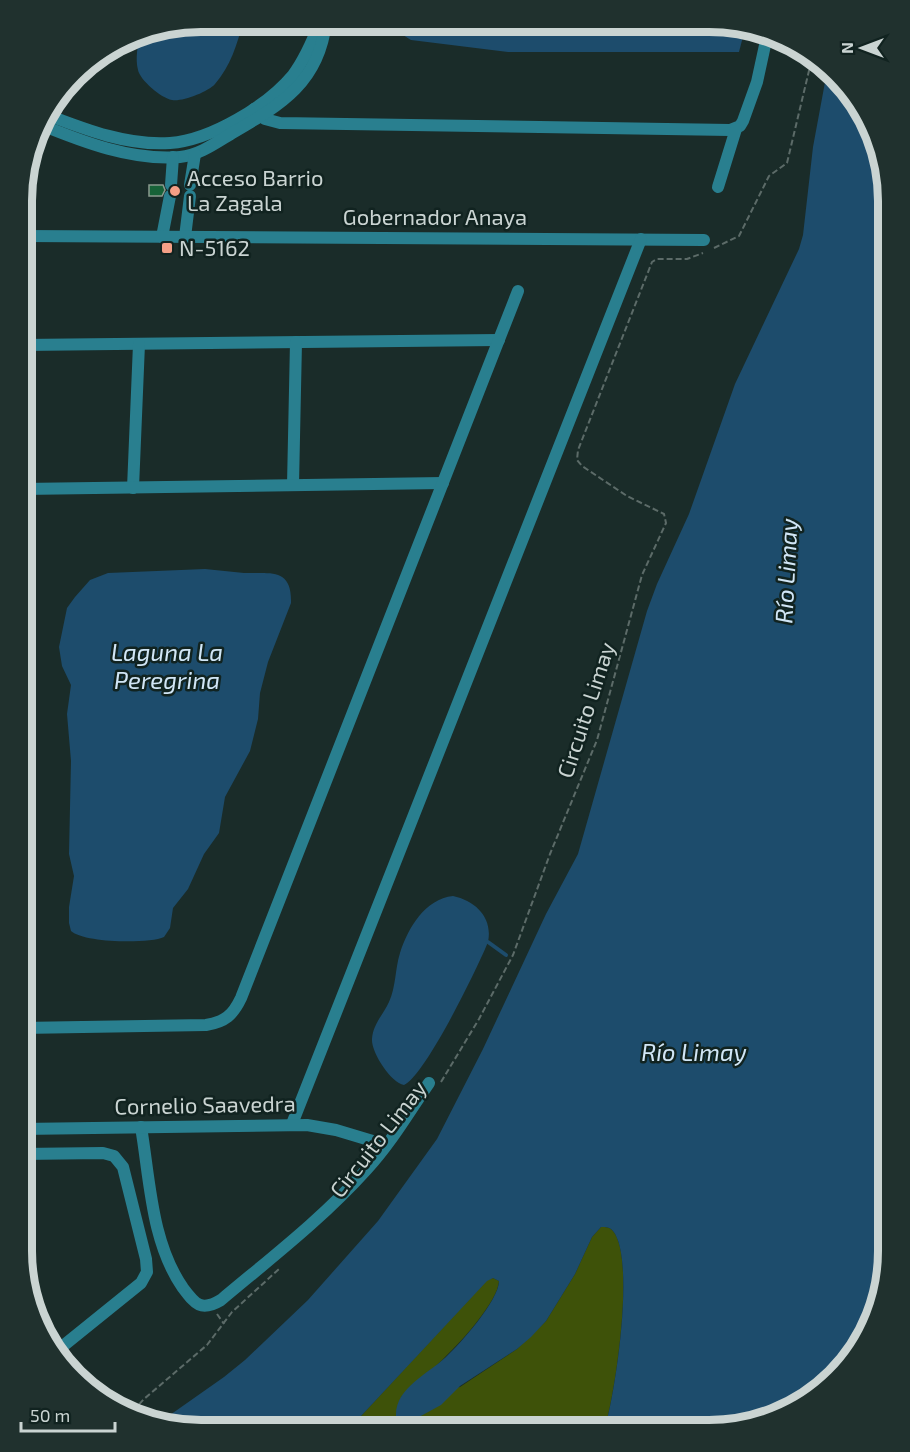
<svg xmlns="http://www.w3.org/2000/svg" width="910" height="1452" font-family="'Exo 2',sans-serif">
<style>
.green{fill:#3e5209}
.water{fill:#1d4c6c}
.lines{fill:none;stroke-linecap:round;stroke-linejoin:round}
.stream{stroke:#1d4c6c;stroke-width:4}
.building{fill:#176238;stroke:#8a9a8e;stroke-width:1.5}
.path{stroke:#5c6b68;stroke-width:2;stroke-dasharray:6 3;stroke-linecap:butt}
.minor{stroke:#297f8f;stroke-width:12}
.tertiary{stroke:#297f8f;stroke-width:12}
.poi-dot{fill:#f39f86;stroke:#112320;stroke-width:2}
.labels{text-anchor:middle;stroke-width:5;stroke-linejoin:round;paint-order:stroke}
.poi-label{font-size:22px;fill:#cad4d2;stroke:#112320;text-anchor:start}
.street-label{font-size:22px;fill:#cad4d2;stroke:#112320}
.water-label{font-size:24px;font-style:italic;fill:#d1e6f6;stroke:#112320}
.rim{fill:none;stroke:#cad4d2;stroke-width:8}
</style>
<rect width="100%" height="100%" fill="#1a2c29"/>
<path class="green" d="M601,1227C606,1227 610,1227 613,1231C636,1258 615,1397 604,1431L348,1430L487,1280L493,1278L499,1281C498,1301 461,1342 446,1356C432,1371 415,1382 401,1397L460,1387L517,1349L546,1321L575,1274L592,1237Z"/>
<g class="water">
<path d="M201,21H243C238,43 230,67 215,84C208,92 182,102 172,100C161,98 140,80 138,70C135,58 138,45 140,33Z"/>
<path d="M382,22L744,24L746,25L739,52H508L411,40Z"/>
<path d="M828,66L875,132L889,201V1263L875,1320L852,1360L778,1417L709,1431H604C615,1397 636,1259 613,1231C610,1227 606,1227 601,1227L592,1237L575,1274L546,1321L531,1337L517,1349L460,1386L441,1405L408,1423L401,1420L396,1416C395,1388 428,1374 446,1357C461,1343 499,1300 499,1281L493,1278L487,1281L348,1430H178L160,1422L224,1377L245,1360L308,1300L378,1221L437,1139L483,1049L546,914L578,854L647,611L657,584L689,514L735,384L799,249L803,235L813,147Z"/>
<path d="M205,569C218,570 231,572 244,573C270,574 292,567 291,603L268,662L260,693L258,719L250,751L225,797L219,833L204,854L188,889L173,908L170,928L164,937C149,944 84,943 71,931L69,923V907L74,876L69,854L71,761L67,714L71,685L62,666L59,647L67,608L75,597L90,580L108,573Z"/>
<path d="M453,896C476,901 493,918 488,942C478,967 425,1076 404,1085C391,1083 371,1052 372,1039C373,1024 383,1015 389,1002C396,987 395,969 400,953C408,928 425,899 453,896Z"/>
</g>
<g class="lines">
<path class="stream" d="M488,942L506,955"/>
</g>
<path class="building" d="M149,185H163L165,190L162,196H149Z"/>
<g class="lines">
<g class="path">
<path d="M714,248L739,236L769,176L787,163L812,58"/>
<path d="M441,1082L479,1019L513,955L550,854L597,740L642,575L666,523L664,514L627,496L582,466L577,460L578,450L652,262L657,259H687L703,253"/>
<path d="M217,1314L224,1324"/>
<path d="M133,1411L144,1399L207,1345L232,1312L279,1269"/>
</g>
<g class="minor">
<path d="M254,109L265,119L280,123L730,130L740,126L743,121L757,82L767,36"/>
<path d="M45,114C84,129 127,146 170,143C211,140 267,106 293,75C305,59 313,40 320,22"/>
<path d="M39,124C83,142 132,161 180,157C200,155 217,142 234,132C282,104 319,82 326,22"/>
<path d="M171,185L173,157"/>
<path d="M190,185L195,154"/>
<path d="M718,187L736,129"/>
<path d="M162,237L170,196"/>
<path d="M185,237L190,196"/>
<path d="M22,345L499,340"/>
<path d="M293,485L296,342"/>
<path d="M133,488L139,344"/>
<path d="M22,489L443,483"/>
<path d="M21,1028L206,1025C225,1022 233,1015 241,998L518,291"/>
<path d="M141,1127C150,1180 151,1242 183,1288C195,1304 201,1312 221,1300C271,1258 323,1218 367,1169C391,1143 409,1112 429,1083"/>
<path d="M21,1154L103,1153L114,1156L123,1167L146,1259L147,1272L141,1283L58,1350"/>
</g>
<g class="tertiary">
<path d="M22,236L704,240"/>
<path d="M292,1124L641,239"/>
<path d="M21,1129L307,1125L336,1130L386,1145"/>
</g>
</g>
<g class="poi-dot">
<circle cx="175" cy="191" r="6"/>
<rect x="161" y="242" width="12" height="12" rx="3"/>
</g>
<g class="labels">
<g class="poi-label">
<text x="187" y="186">Acceso Barrio<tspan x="187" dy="25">La Zagala</tspan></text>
<text x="179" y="256">N-5162</text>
</g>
<g class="street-label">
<text x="435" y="225">Gobernador Anaya</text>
<text transform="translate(586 710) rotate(-72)" y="8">Circuito Limay</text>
<text transform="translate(205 1105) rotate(-1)" y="8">Cornelio Saavedra</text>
<text transform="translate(378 1139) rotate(-52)" y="8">Circuito Limay</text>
</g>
<g class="water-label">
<text transform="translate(787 571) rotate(-87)" y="8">Río Limay</text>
<text x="167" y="661">Laguna La<tspan x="167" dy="28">Peregrina</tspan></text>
<text x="694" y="1061">Río Limay</text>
</g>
</g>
<path d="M0 0H910V1452H0ZM201 32H709A169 169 0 0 1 878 201V1251A169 169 0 0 1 709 1420H201A169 169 0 0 1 32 1251V201A169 169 0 0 1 201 32Z" fill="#20312e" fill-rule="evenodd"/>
<path class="rim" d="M201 32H709A169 169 0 0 1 878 201V1251A169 169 0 0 1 709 1420H201A169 169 0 0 1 32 1251V201A169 169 0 0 1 201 32Z"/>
<g transform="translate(862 48) rotate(270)" stroke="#112320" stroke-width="4.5" paint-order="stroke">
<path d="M0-4.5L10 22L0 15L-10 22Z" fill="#cad4d2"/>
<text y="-9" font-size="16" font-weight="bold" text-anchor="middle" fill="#cad4d2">N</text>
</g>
<path d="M21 1422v9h94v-9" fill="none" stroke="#cad4d2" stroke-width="3"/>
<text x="30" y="1422" font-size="18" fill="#cad4d2" stroke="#112320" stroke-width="4.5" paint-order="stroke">50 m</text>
</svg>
